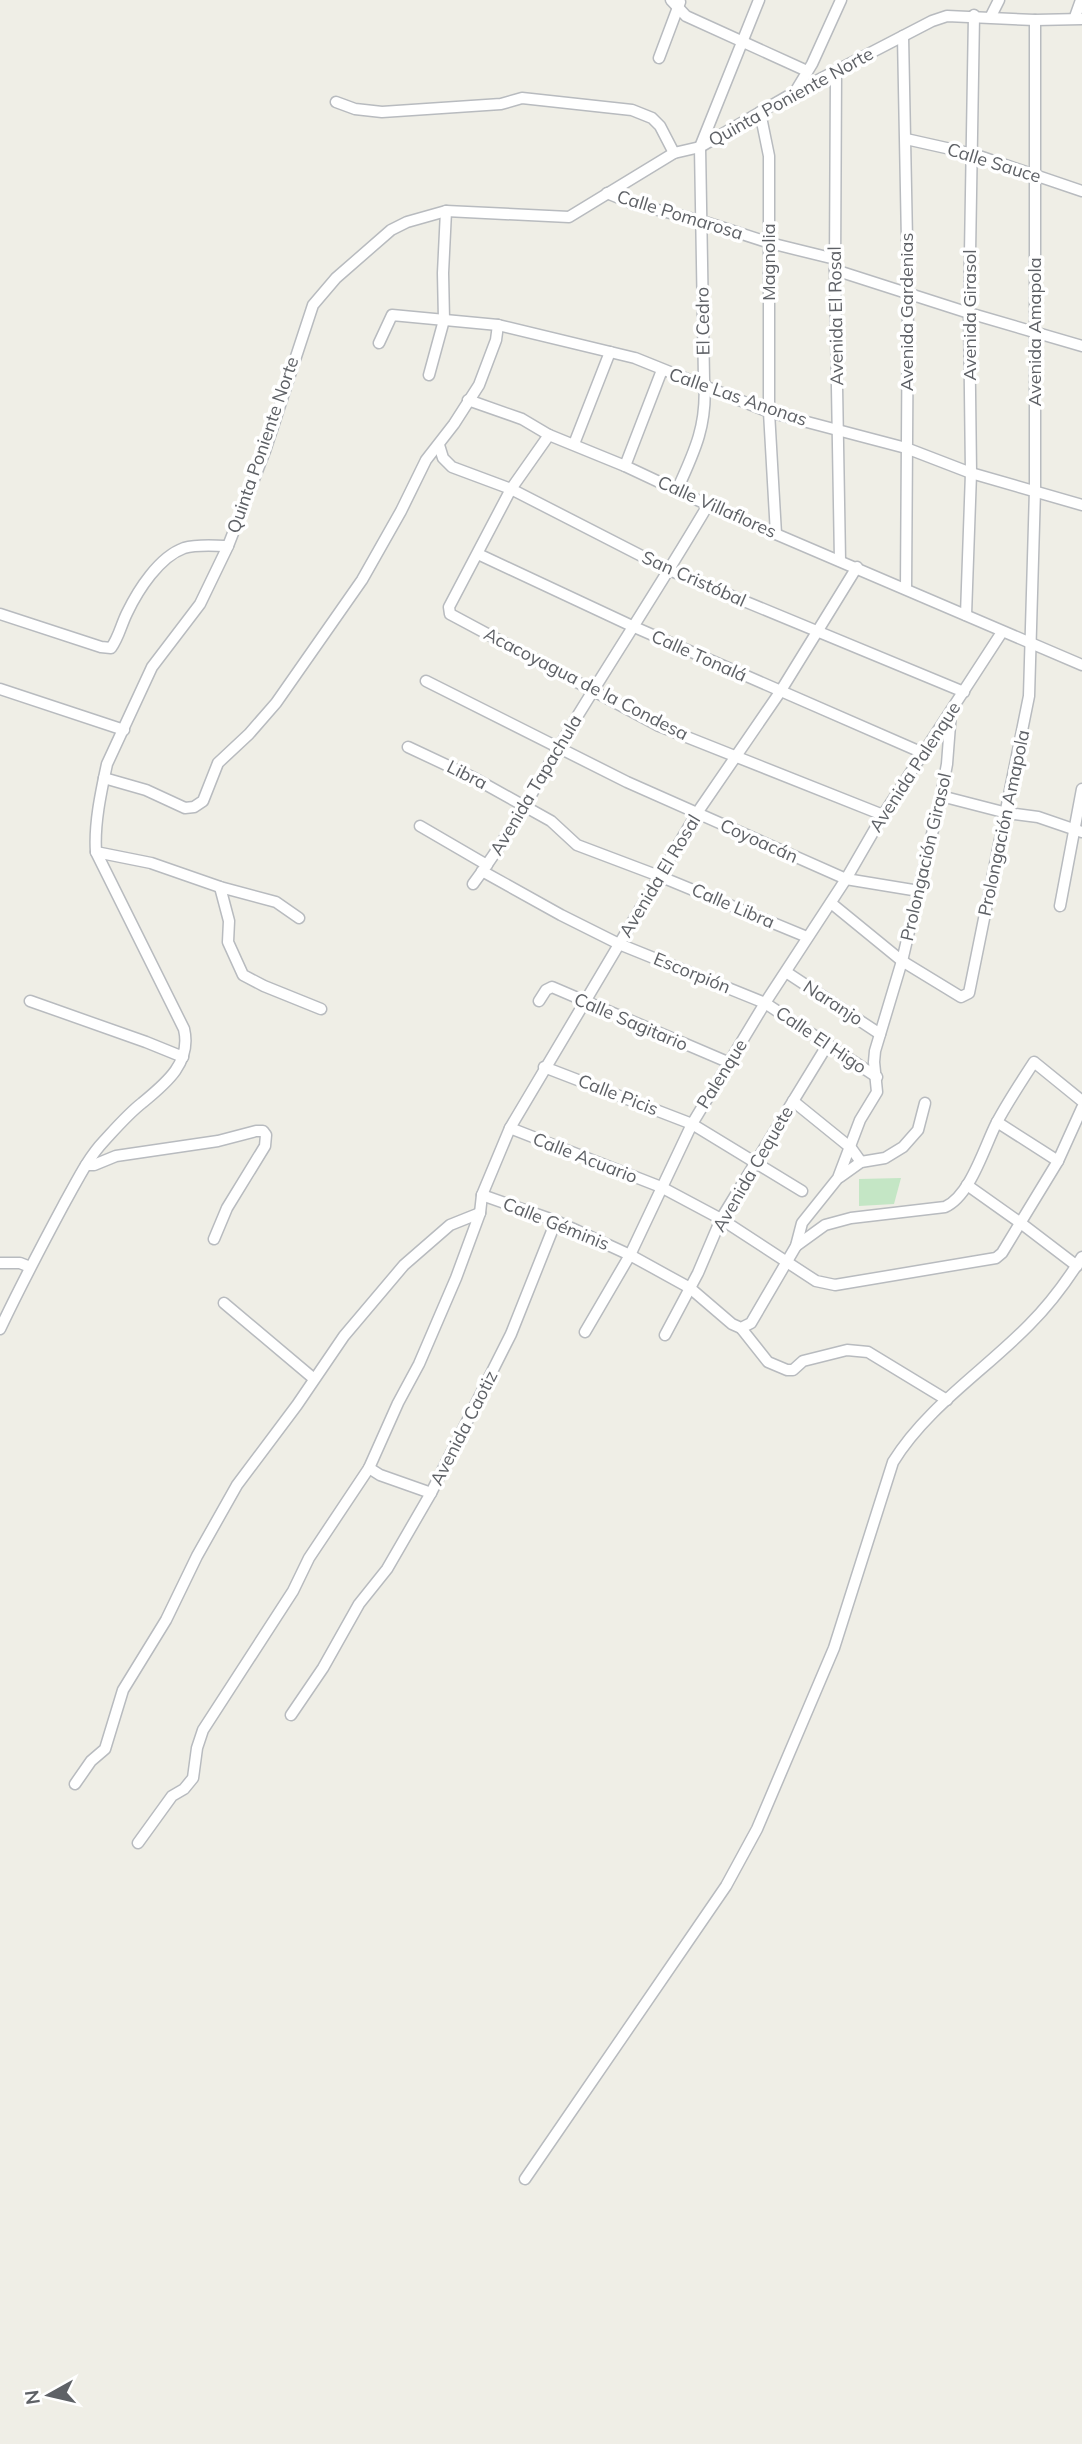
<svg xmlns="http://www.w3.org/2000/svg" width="1082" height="2444" font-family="Mulish,sans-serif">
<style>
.green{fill:#c4e6c5}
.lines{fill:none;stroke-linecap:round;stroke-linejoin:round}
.minor-casing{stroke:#b8bbbf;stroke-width:13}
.minor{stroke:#fff;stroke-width:10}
.labels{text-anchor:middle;stroke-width:7;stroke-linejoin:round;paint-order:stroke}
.street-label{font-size:18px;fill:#5e6166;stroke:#fff}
</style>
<rect width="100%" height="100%" fill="#efeee6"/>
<path class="green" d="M901,1178L894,1204L859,1206V1179Z"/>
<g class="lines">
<defs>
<g id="minor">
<path d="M671,0L686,16L807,71"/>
<path d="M991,16L999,0"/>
<path d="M1075,17L1081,0"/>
<path d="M903,36L908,292L906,589"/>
<path d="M659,58L680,2"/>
<path d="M836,71L835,270L840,561"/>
<path d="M795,92L812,64L841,0"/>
<path d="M336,102L355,109L382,112L501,104L522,98L632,110L652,118L660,126L674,153"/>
<path d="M760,112L769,156V412L776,534"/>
<path d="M906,139L973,154L1082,191"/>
<path d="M607,193L634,204L702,221L770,243L835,259"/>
<path d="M835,270L969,313L1082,346"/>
<path d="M379,343L392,315L498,325L635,358L769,412L906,448L971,473L1082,505"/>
<path d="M429,375L444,320L443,273L446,211"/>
<path d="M468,400L522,419L549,435L625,466L708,505L1082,665"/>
<path d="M549,435L511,489L449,607L450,614L659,726L883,815"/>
<path d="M574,444L610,352"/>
<path d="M439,445L443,458L452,467L511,489L669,570L964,692"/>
<path d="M625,466L662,370"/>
<path d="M677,490C695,451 708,423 704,379L700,147L759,0"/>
<path d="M478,554L632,626L923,753"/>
<path d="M0,614L101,647L111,648C119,637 121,625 127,613C138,590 159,557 184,548C198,544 214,546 228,546"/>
<path d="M966,615L971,473L969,313L974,15"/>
<path d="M426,681L627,782L846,879L919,891"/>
<path d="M0,689L124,730"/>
<path d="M408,747L474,778L551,821L577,845L659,876L807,937"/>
<path d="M104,778L146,790L185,808L194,807L203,801L218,763L249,734L276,703L362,580L401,511L426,460L454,424L479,385L496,340L498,325"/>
<path d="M941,796L1007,813L1038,817L1082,832"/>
<path d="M420,826L487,865"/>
<path d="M96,852L151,863L220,887L276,902L299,918"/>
<path d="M482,871L561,915L619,944L765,1003L877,1077"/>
<path d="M473,884C512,832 542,775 575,720C619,648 665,578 708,505"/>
<path d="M220,887L229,921L228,942L243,975L264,986L321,1009"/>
<path d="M831,903L902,961L961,997L969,993L1029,696L1035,490V20"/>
<path d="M1060,906L1082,789"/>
<path d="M786,972L880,1034"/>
<path d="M30,1001L146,1042L183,1057"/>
<path d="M539,1001L546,990L552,987L730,1063"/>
<path d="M544,1067L692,1124L802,1191"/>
<path d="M793,1101L851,1148L861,1162"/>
<path d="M997,1122L1058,1161"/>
<path d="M510,1128L661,1187L721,1219L816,1281L835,1285L996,1258L1002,1253L1058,1161L1082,1108"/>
<path d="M86,1165H94L116,1156L218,1141L256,1131H263L266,1135L265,1146L227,1208L214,1239"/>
<path d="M840,1177L861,1162L885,1158L903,1147L918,1130L925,1103"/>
<path d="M967,1185L1022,1224L1077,1266"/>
<path d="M482,1195L556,1221L630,1255L690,1288L732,1324L741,1328L751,1323L796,1246L802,1223L838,1178L860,1120L877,1092L874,1062L875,1051L902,961L941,796L947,764L951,712"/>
<path d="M796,1246L825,1225L851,1218L945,1207C970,1196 984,1148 996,1124C1007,1103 1021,1082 1034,1062L1082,1101"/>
<path d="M0,1263H20L30,1267"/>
<path d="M224,1303L313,1378"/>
<path d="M741,1328L768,1362L787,1370H793L803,1361L847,1350L868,1352L947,1400"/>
<path d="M0,1329C20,1287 42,1245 64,1204C76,1183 87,1159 104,1141C116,1128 128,1114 142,1103C165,1084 192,1063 184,1029L96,852C94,824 101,792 107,764L152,667L200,604L228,546L265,451L313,305L336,278L391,230L407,222L446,211L569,217L674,153L700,147L795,92L932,21L947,16L1035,20L1082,19"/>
<path d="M585,1332L630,1255L692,1124L765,1003L846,879L883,815L1002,632"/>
<path d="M665,1335L698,1273L721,1219L828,1044"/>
<path d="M369,1468L380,1475L431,1493"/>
<path d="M291,1715L323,1668L359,1604L387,1569L431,1493L511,1334L556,1221"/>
<path d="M75,1784L91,1761L105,1749L123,1690L166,1620L197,1556L237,1485L297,1405L344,1336L404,1265L450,1225L480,1213"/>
<path d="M138,1843L172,1796L184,1789L193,1778L197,1748L203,1730L293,1591L309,1558L369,1468L398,1403L419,1364L456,1278L480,1213L482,1195L510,1128L697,813L780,692L857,567"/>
<path d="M525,2179L726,1886L757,1829L834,1648L893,1462C927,1407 984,1371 1029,1325C1049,1305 1067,1281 1082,1257"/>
</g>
</defs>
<use href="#minor" class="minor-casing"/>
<use href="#minor" class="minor"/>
</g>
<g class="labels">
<g class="street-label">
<text transform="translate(791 97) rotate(-29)" y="6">Quinta Poniente Norte</text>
<text transform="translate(994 163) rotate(17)" y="6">Calle Sauce</text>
<text transform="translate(680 215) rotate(17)" y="6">Calle Pomarosa</text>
<text transform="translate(769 262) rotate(-90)" y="6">Magnolia</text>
<text transform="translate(907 312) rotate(-90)" y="6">Avenida Gardenias</text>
<text transform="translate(970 315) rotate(-90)" y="6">Avenida Girasol</text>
<text transform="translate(836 316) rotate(-91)" y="6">Avenida El Rosal</text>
<text transform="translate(703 321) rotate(-91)" y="6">El Cedro</text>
<text transform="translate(1035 332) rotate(-90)" y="6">Avenida Amapola</text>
<text transform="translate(738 397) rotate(19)" y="6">Calle Las Anonas</text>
<text transform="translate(263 445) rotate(-71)" y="6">Quinta Poniente Norte</text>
<text transform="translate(717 507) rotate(24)" y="6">Calle Villaflores</text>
<text transform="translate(694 579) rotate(24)" y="6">San Cristóbal</text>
<text transform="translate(699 656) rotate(24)" y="6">Calle Tonalá</text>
<text transform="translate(586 684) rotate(27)" y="6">Acacoyagua de la Condesa</text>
<text transform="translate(915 767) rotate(-57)" y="6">Avenida Palenque</text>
<text transform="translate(467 775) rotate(27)" y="6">Libra</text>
<text transform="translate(536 785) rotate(-59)" y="6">Avenida Tapachula</text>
<text transform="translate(1004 823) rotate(-78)" y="6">Prolongación Amapola</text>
<text transform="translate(759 841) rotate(24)" y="6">Coyoacán</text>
<text transform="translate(926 857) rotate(-77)" y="6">Prolongación Girasol</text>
<text transform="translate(660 876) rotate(-59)" y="6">Avenida El Rosal</text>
<text transform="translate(733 906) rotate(23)" y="6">Calle Libra</text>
<text transform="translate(692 973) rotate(22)" y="6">Escorpión</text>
<text transform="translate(833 1003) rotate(33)" y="6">Naranjo</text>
<text transform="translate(631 1022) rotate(23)" y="6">Calle Sagitario</text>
<text transform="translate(821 1040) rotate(34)" y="6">Calle El Higo</text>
<text transform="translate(722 1074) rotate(-58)" y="6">Palenque</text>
<text transform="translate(618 1095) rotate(21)" y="6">Calle Picis</text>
<text transform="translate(585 1158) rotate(21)" y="6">Calle Acuario</text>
<text transform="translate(753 1169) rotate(-60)" y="6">Avenida Cequete</text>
<text transform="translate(556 1224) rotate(22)" y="6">Calle Géminis</text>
<text transform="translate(464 1428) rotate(-63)" y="6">Avenida Caotiz</text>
</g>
</g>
<g transform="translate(49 2395) rotate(262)" stroke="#ffffff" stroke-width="5" paint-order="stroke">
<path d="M0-5L12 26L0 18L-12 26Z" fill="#5e6166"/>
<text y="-10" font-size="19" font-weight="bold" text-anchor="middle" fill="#5e6166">N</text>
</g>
</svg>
